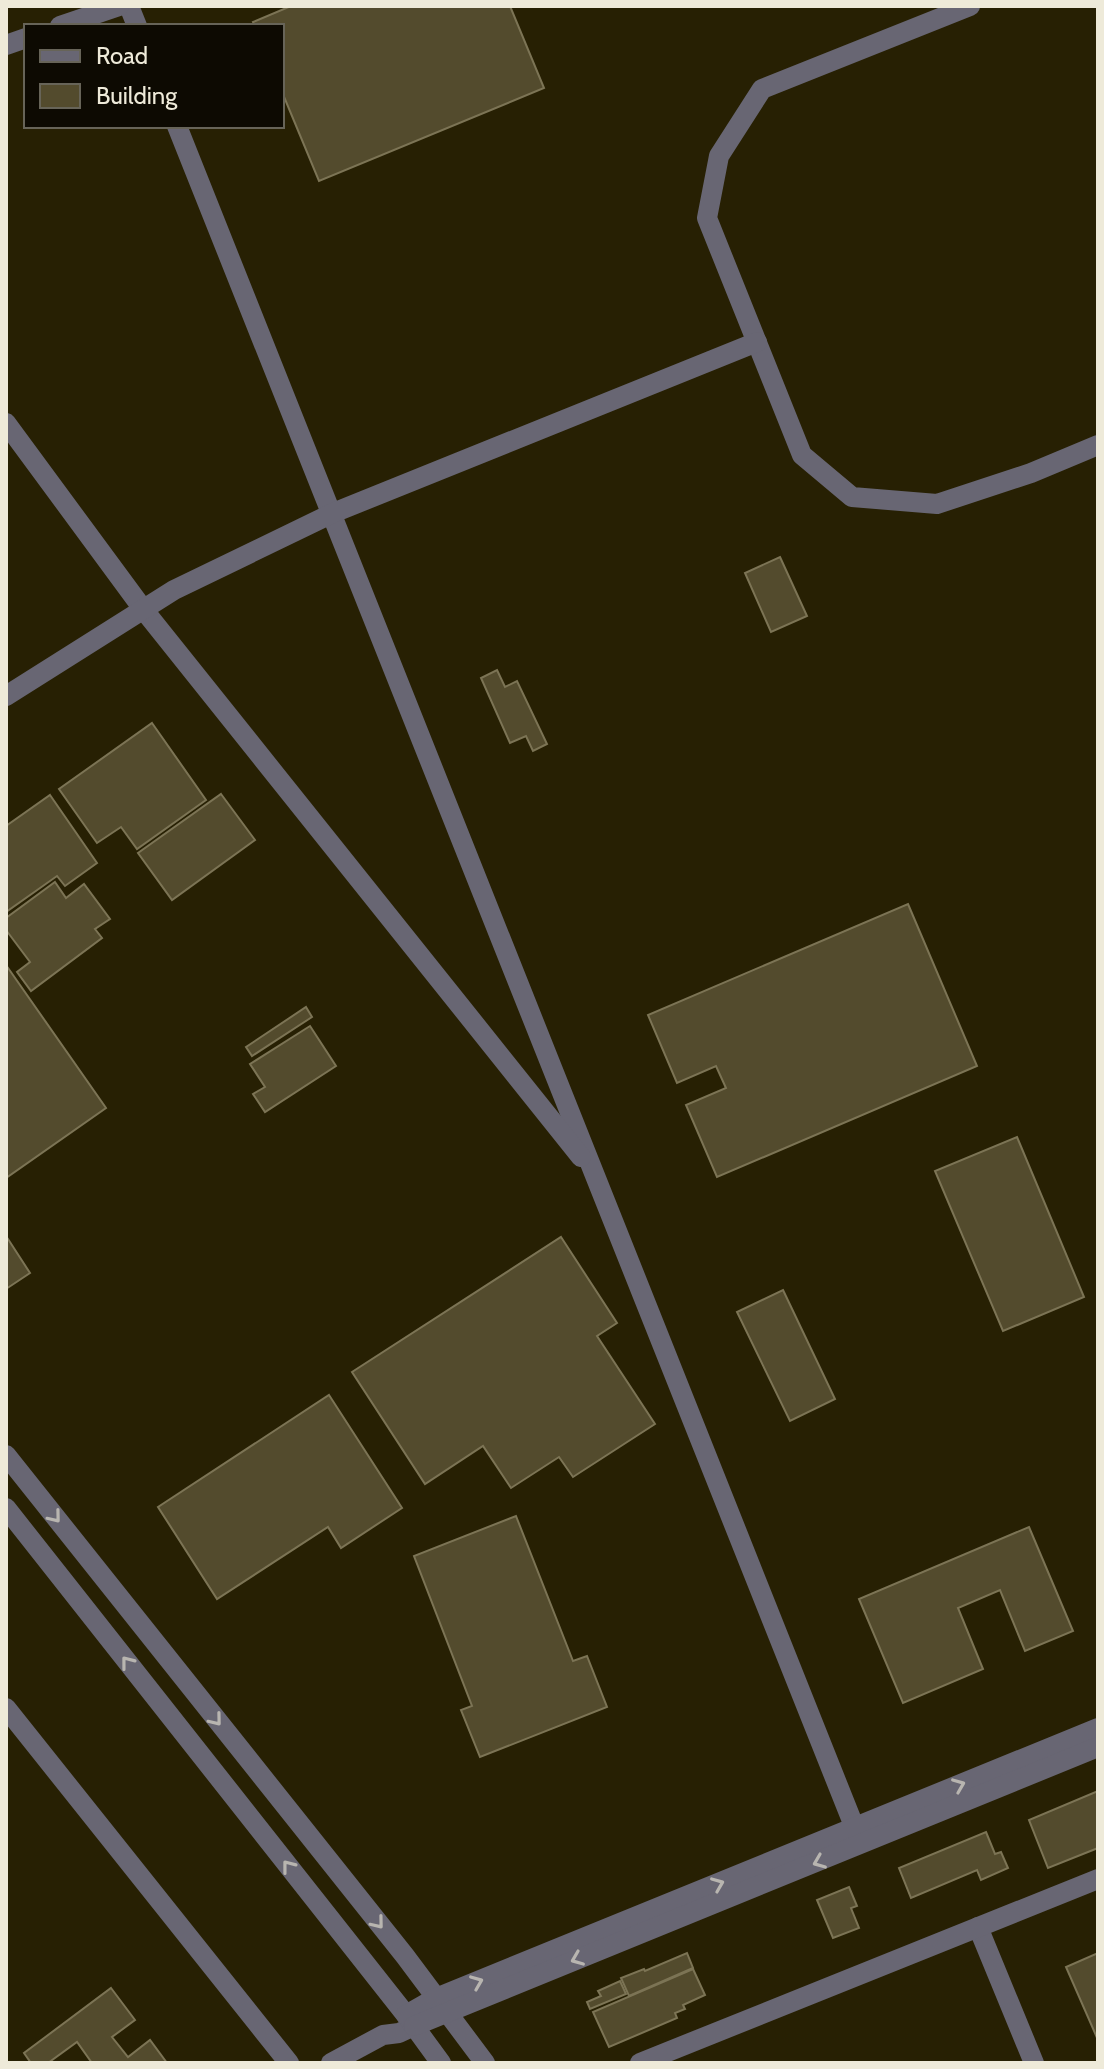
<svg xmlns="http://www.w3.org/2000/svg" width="1104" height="2069" font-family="Cabin,sans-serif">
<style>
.building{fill:#534b2d;stroke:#7c7455;stroke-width:2}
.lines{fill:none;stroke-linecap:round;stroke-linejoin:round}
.minor{stroke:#686673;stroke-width:20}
.tertiary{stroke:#686673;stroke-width:20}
.oneway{stroke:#b8b5b0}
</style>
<rect width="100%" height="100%" fill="#272003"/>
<g class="building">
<path d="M291,6H510L544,88L319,181L282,92V26H255L253,22Z"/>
<path d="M780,557L807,616L771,632L745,573Z"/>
<path d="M497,670L505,687L517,681L547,744L533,751L526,736L510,743L481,678Z"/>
<path d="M152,723L206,800L137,849L121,827L97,843L59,789Z"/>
<path d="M221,794L255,840L172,900L138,853Z"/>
<path d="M50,795L97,863L65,886L57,876L6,912V826Z"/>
<path d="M55,882L66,898L84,884L110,919L95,929L102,938L31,991L17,972L30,962L6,930V918Z"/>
<path d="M908,904L977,1066L717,1177L686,1105L726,1088L716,1066L677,1083L648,1015Z"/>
<path d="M6,965L106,1108L6,1178L7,1039Z"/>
<path d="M306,1007L312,1017L252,1056L246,1047Z"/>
<path d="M310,1026L336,1066L265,1112L253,1094L265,1087L250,1064Z"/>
<path d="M1017,1137L1084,1297L1003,1331L935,1171Z"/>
<path d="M561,1237L617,1323L597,1336L655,1424L573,1477L559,1457L511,1488L483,1446L425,1484L352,1372Z"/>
<path d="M8,1239L30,1273L6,1289V1241Z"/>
<path d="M783,1290L835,1399L790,1421L737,1312Z"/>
<path d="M329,1395L402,1508L341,1548L328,1527L217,1599L158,1507Z"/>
<path d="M516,1516L573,1661L587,1656L607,1707L480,1757L461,1710L472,1706L414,1556Z"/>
<path d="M1029,1527L1073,1631L1025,1651L1000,1590L958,1608L983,1669L903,1703L859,1599Z"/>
<path d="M1098,1791V1848L1048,1868L1029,1820Z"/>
<path d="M986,1832L995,1854L1001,1852L1008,1868L981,1880L977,1870L911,1898L899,1868Z"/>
<path d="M849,1887L857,1906L851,1908L859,1928L833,1938L817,1900Z"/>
<path d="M687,1953L693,1968L629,1996L621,1978L644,1969L645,1971Z"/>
<path d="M1098,1953V2040L1066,1967Z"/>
<path d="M693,1969L705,1995L683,2005L685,2009L675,2013L677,2018L609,2047L593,2012Z"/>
<path d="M620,1981L626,1994L590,2009L587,2002L601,1996L598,1991Z"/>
<path d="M111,1988L135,2020L112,2037L128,2057L150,2040L167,2063H92L77,2042L48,2063H31L24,2053Z"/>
</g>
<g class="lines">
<g class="minor">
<path d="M129,6L137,26"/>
<path d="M970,6L762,89L719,156L707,218L802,455L852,497L937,504L1031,473L1098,445"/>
<path d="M60,26L119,6"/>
<path d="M6,45L26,38"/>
<path d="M177,126L860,1841"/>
<path d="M6,423L143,609L581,1157"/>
<path d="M6,696L174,590L333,513L757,342"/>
<path d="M6,1708L289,2063"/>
<path d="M978,1927L1034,2063"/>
<path d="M331,2063L383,2035L399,2033L414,2026"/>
<path d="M640,2063L1098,1879"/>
</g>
<g class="tertiary">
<path d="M6,1455L405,1956L485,2063"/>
<path d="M6,1508L406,2015L441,2063"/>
<path d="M406,2015L436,1998L1098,1728"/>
<path d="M414,2026L1098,1747"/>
</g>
</g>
<defs><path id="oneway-chevron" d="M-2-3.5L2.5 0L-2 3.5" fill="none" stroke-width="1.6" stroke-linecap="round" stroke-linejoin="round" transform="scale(2)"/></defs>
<g class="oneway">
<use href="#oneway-chevron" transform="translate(55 1517) rotate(51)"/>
<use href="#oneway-chevron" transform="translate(127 1662) rotate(-128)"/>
<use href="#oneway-chevron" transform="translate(216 1720) rotate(51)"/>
<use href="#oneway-chevron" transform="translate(959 1785) rotate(-22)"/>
<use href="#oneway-chevron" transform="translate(819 1862) rotate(158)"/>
<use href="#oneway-chevron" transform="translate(288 1866) rotate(-128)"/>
<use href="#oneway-chevron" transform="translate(718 1884) rotate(-22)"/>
<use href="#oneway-chevron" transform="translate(378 1923) rotate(51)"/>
<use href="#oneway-chevron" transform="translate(577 1959) rotate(158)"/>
<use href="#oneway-chevron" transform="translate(477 1982) rotate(-22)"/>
</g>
<rect width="1104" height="2069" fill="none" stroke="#eeead9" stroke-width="16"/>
<rect x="24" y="24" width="260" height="104" fill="#0d0a02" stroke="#676458" stroke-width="2"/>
<rect x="40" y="50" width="40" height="12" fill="#686673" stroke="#676458" stroke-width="2"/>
<text x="96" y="64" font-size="24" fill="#eeead9">Road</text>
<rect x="40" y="84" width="40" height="24" fill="#534b2d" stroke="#676458" stroke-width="2"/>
<text x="96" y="104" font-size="24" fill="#eeead9">Building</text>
</svg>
